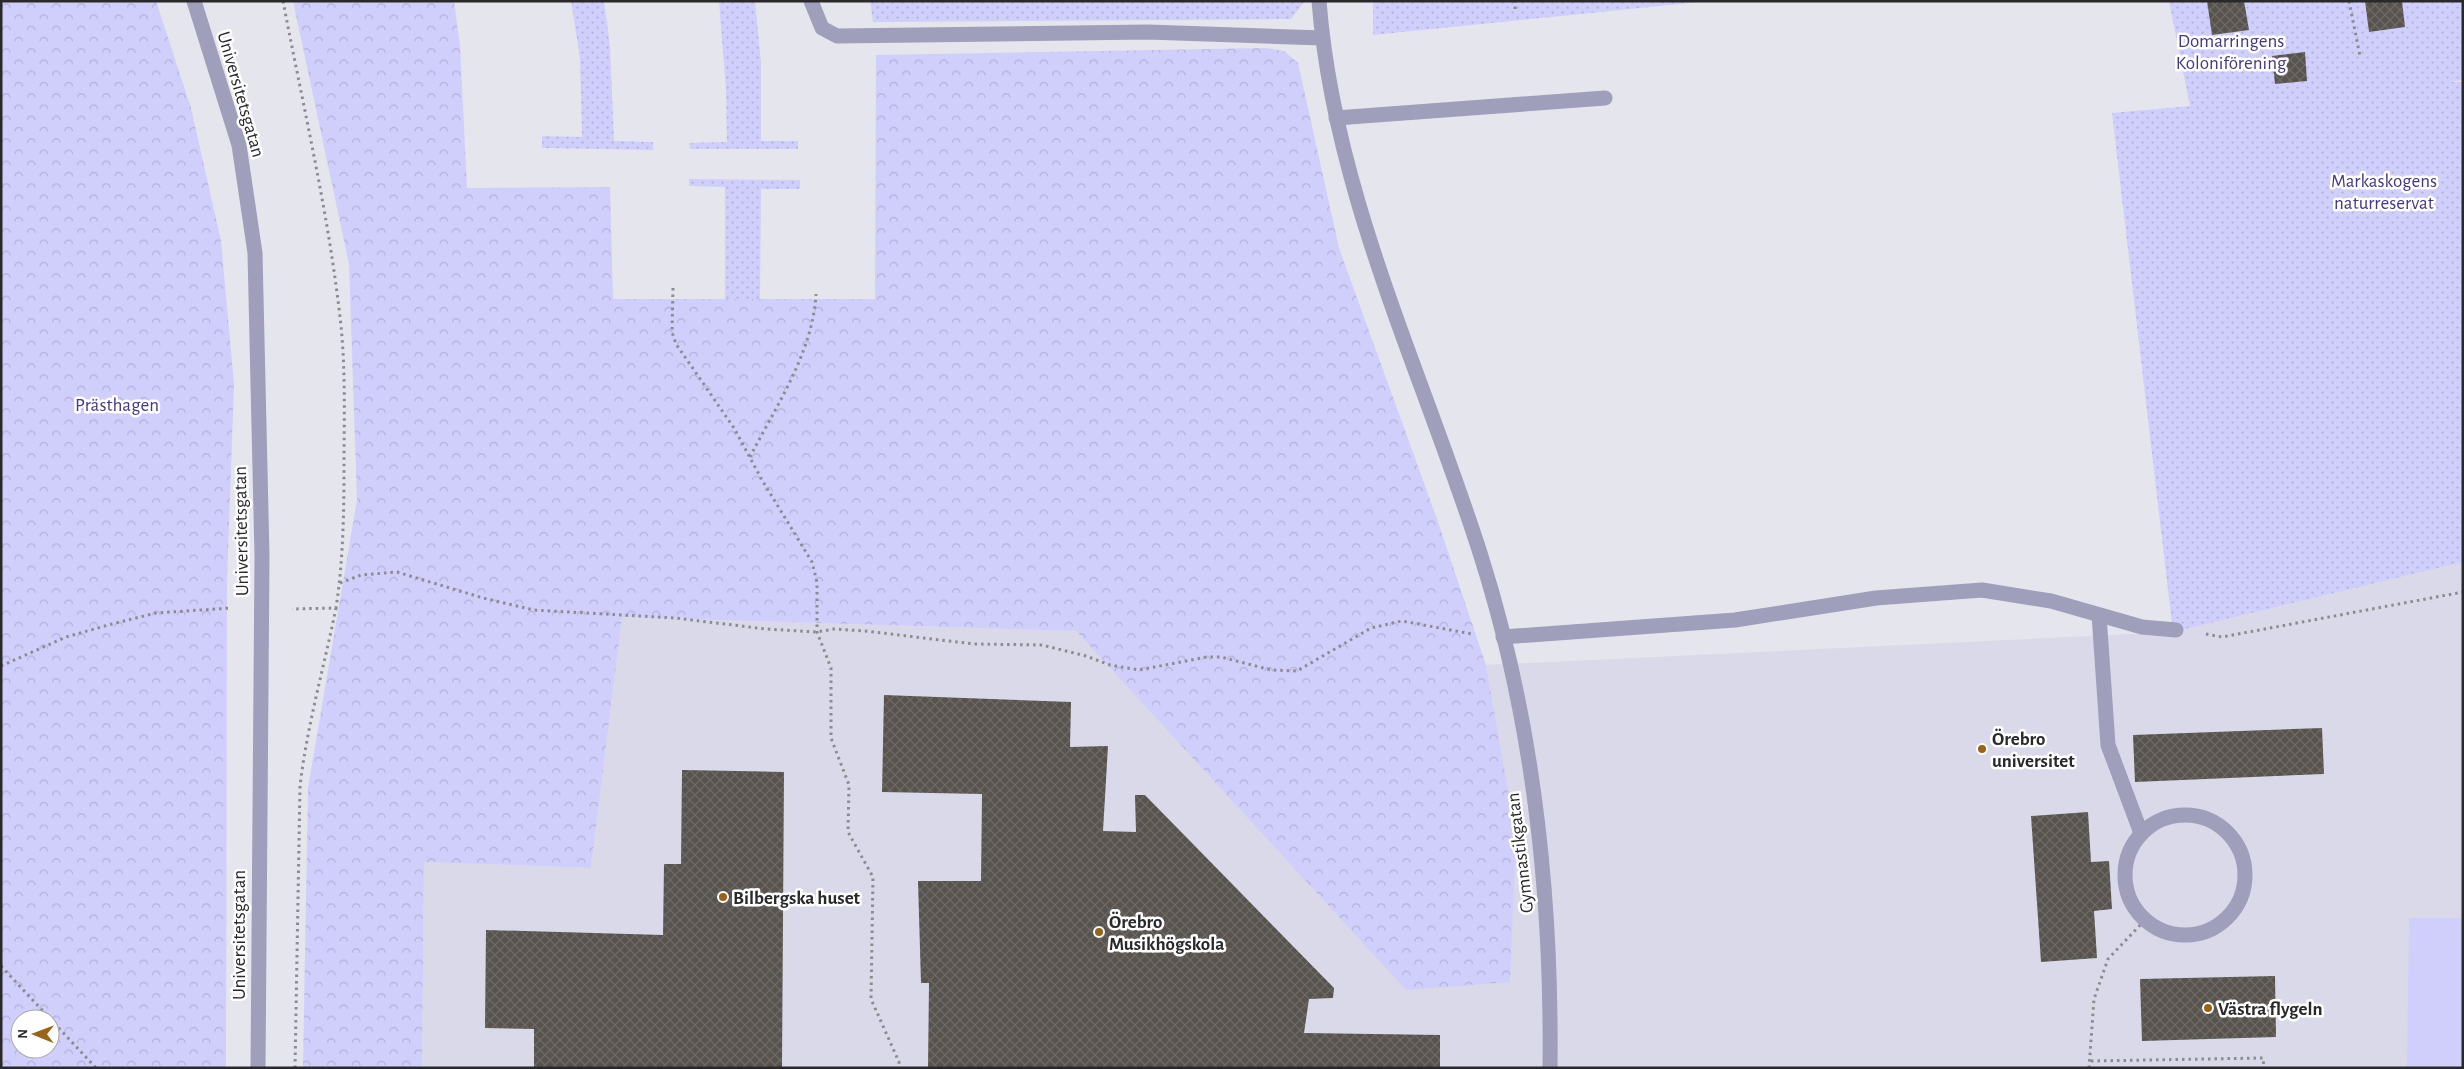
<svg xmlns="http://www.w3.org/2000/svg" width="2464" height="1069" font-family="'Alegreya Sans',sans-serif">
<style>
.built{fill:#dad9e9}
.green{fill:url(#green-dots)}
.forest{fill:url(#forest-crowns);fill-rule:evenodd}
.pitch{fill:#d0cefb}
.building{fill:url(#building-cross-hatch)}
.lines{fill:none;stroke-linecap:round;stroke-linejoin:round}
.path{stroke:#8b8b90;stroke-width:3;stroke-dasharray:2.5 4;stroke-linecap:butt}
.minor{stroke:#9f9ebb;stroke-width:15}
.poi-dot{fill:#976418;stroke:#fff;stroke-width:2}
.labels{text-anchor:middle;stroke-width:5;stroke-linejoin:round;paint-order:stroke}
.park-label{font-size:19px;fill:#443883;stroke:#fff}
.street-label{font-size:19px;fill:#29292c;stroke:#fff}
.poi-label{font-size:19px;font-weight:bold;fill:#29292c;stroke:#fff;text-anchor:start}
</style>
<defs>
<pattern id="green-dots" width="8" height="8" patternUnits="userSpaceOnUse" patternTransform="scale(1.25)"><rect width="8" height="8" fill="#d0cefb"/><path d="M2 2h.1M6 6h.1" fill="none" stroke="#b3b1d7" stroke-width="1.8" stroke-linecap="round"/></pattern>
<pattern id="forest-crowns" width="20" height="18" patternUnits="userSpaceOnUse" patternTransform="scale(1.25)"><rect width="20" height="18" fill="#d0cefb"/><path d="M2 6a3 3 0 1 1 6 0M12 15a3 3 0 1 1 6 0" fill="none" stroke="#b3b1d7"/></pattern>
<pattern id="building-cross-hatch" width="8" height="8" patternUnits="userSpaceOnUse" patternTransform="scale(1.25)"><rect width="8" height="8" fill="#58534e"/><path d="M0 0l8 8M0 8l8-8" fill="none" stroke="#6d6965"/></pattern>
</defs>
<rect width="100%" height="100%" fill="#e5e5ed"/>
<path class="built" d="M2463,562V1068H422L424,862L591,868L622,617L1076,631L1407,990L1516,834L1486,665L2173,632Z"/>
<g class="green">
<path d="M571,1H604L610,47L614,141L653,142V150L542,148V136L582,137L580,58Z"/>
<path d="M719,1H755L761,63V141H798V149H690L689,143L727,142L726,89Z"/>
<path d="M870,1H1303L1304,2L1291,19L873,22Z"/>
<path d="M1373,1H1709L1373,35Z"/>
<path d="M2169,1H2463V80L2450,82H2463V562L2173,632L2112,113L2190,106Z"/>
<path d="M689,179L800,180V189H761L760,299H725V187L689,186Z"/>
</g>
<g class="forest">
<path d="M1,1H156L191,108L221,241L234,384L227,582L226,1068H1ZM20,1019H50V1049H20Z"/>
<path d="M293,1H454L460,46L467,188L610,187L613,299H875L876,55L1265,48L1284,51L1298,63L1339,248L1437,519L1486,665L1516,834L1510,982L1406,990L1076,631L622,617L591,868L424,862L422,1068H303L308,788L357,500L349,264Z"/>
</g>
<path class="pitch" d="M2409,918H2463V1068H2407Z"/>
<g class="building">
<path d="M2207,1H2244L2249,30L2212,35Z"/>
<path d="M2365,1H2402L2405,27L2369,32Z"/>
<path d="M2305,52L2307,81L2275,84L2272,56Z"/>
<path d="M884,695L1071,702L1070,747L1108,746L1103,831L1136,832L1135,795H1145L1334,988L1333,998L1309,999L1304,1033L1440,1035V1068H928L929,983H921L918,881H981L982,794L882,792Z"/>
<path d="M2322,728L2324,774L2135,782L2133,735Z"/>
<path d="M682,770L784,772L782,1068H534V1029L485,1028L486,930L663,935L664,864H681Z"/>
<path d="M2088,812L2091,862L2109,861L2112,909L2094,911L2097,958L2041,962L2031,816Z"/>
<path d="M2275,976L2276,1037L2142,1041L2140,979Z"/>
</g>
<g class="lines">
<g class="path">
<path d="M283,1C303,106 328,211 340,317C346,367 344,418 344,468C344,515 343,562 336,608L292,609"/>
<path d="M2349,1L2360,56"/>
<path d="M1515,9V1"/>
<path d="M673,288L672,332L676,344L734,428L762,480L812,562L817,582V632L831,668V738L849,785L848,832L873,877L871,999L899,1062V1068"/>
<path d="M750,457C776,406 813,352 816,294"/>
<path d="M340,583L361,575L397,572L483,598L534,610L675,618L766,629L817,632L834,629L865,631L974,644L1042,645L1086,656L1110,665L1139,670L1207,657H1221L1271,670L1297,671L1371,628L1402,621L1472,634"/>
<path d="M2206,634L2222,637L2463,592"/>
<path d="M1,666L66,637L112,624L156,613L231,608"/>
<path d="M1,966L96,1068"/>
<path d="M2091,1061L2263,1058L2264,1068"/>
<path d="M295,1068L300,786C307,726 324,667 336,608"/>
<path d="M2089,1068L2094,999L2108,959L2145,920"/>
</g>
<g class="minor">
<path d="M194,1L239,145L255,253L262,556L258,1068"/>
<path d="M811,1L822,28L837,36L1148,32L1322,38"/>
<path d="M1319,1C1334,195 1423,373 1481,556C1533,720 1552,896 1550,1068"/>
<path d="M1336,118L1605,98"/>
<path d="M2099,615L2108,745L2141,833"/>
<path d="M1503,637L1735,620L1876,598L1982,590L2051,601L2142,627L2176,630"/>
<circle cx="2185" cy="875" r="60"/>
</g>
</g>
<g class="poi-dot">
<circle cx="1982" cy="749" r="5"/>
<circle cx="723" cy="897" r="5"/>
<circle cx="1099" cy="932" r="5"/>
<circle cx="2208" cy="1008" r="5"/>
</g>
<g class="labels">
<g class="park-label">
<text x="2231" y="47">Domarringens<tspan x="2231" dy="22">Koloniförening</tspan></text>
<text x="2384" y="187">Markaskogens<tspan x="2384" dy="22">naturreservat</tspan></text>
<text x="117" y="411">Prästhagen</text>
</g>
<g class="street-label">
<text transform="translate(242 94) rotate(74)" y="7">Universitetsgatan</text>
<text transform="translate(240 531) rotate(-91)" y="7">Universitetsgatan</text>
<text transform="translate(1519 853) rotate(-97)" y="7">Gymnastikgatan</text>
<text transform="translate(238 935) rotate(-90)" y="7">Universitetsgatan</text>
</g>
<g class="poi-label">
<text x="1992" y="745">Örebro<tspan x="1992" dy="22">universitet</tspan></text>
<text x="733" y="904">Bilbergska huset</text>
<text x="1109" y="928">Örebro<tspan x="1109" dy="22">Musikhögskola</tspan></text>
<text x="2218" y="1015">Västra flygeln</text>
</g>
</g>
<rect width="2464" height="1069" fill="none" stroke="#29292c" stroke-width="5"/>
<g transform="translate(35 1034) rotate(271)"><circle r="24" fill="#ffffff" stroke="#a9a9ab"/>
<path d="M0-4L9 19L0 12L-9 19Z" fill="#976418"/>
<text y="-8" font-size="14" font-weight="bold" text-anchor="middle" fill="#29292c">N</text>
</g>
</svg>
